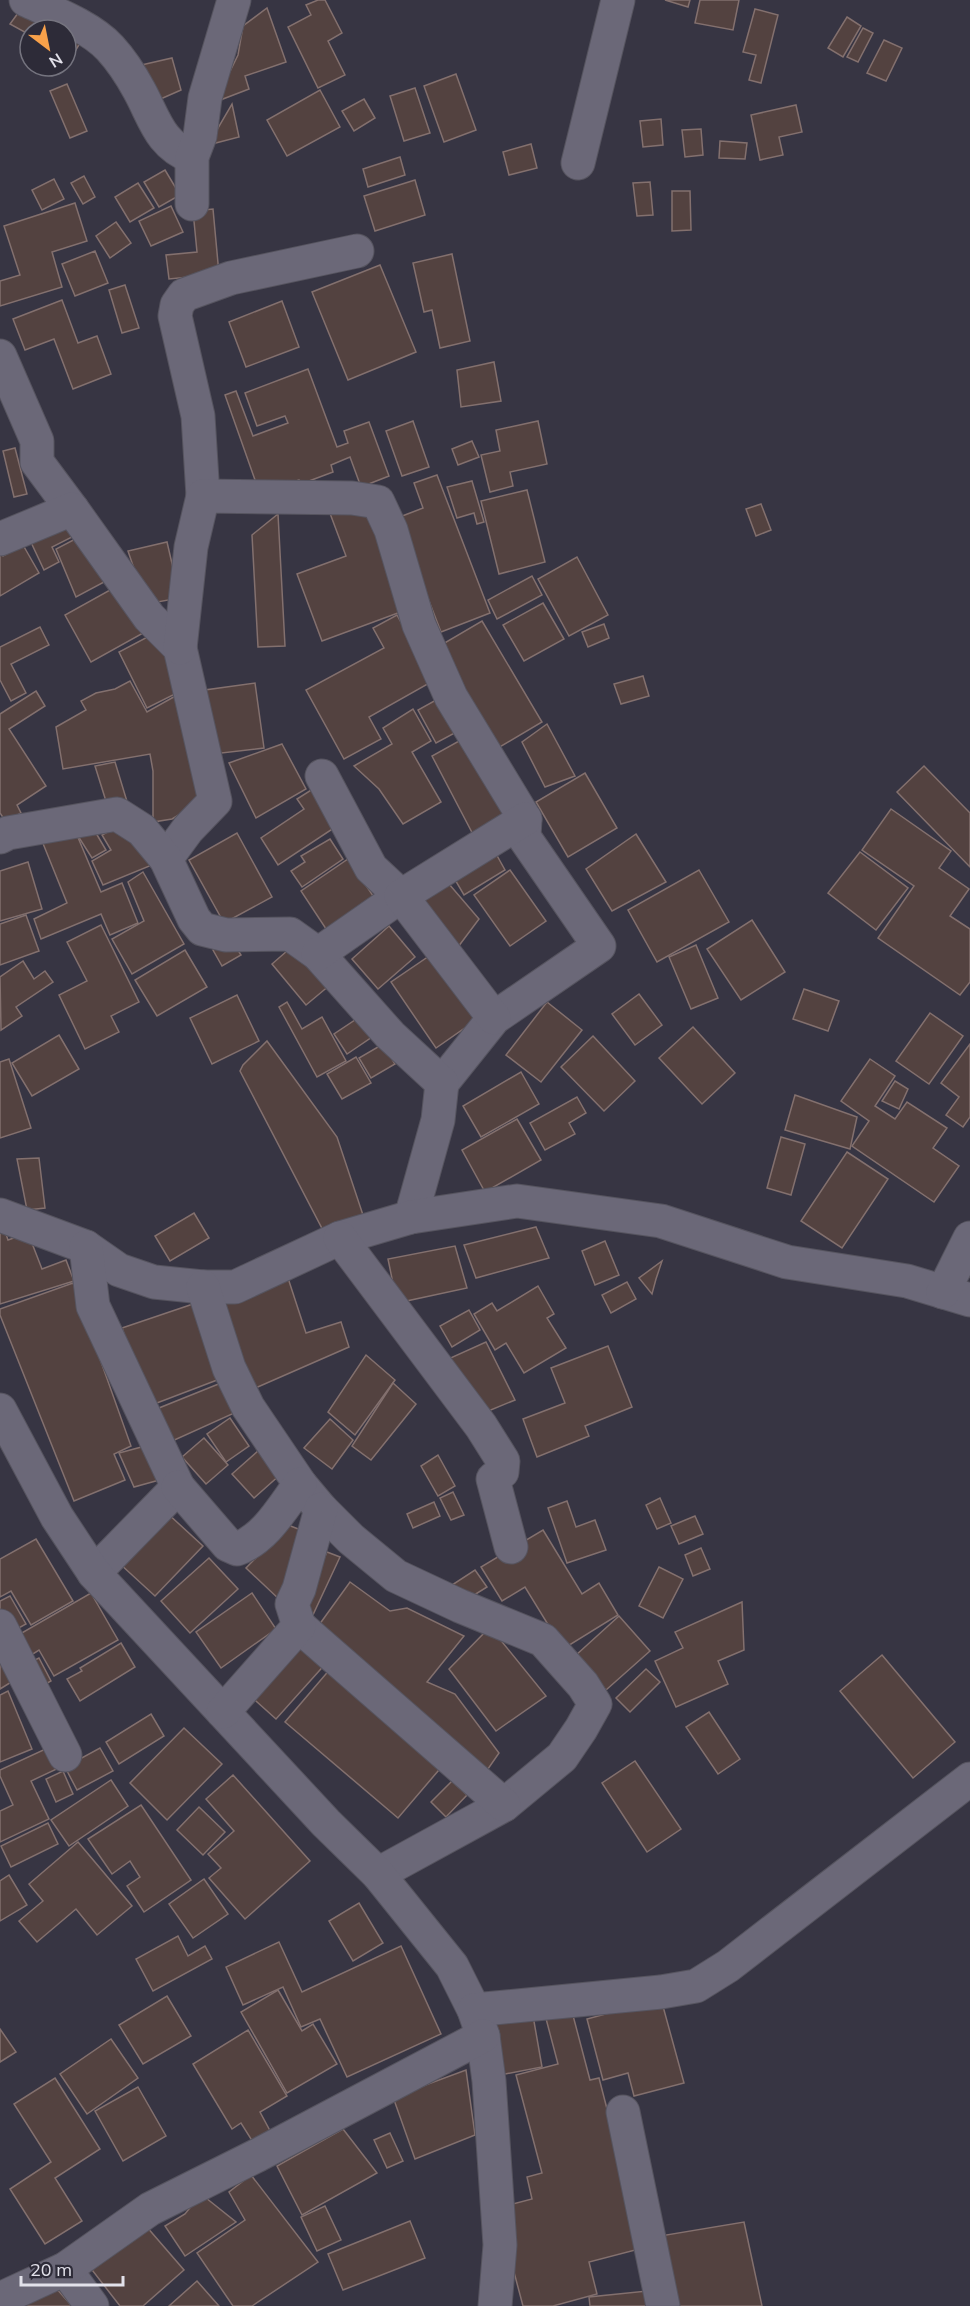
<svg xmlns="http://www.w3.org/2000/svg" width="970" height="2306" font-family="Mulish,sans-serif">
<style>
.building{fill:#534240;stroke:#83706e;stroke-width:1.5}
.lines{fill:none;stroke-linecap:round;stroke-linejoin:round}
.minor-casing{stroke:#56545f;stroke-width:35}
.minor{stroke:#6b6878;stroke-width:33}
</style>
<rect width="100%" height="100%" fill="#373543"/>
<g class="building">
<path d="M318,0H325L342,33L328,41L345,75L318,88L288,27L311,15L306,5Z"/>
<path d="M665,0H690L688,7Z"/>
<path d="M700,0H739L733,30L695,23Z"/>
<path d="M267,8L286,62L245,76L249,89L215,102L238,55L243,26Z"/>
<path d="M21,9L83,38L71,58L66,56V30H30V35L10,24Z"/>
<path d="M755,9L778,15L761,83L749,80L756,55L743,52Z"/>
<path d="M847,17L861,26L843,57L828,48Z"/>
<path d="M863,28L873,33L858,62L847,57Z"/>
<path d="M884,40L902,48L886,81L867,73Z"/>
<path d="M172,58L181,90L156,101L137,66Z"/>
<path d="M456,74L476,130L444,142L424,86Z"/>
<path d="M67,84L87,131L70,138L50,91Z"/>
<path d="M415,88L430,133L404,141L390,96Z"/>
<path d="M320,90L340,127L287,156L267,120Z"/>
<path d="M364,99L375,118L354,131L342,111Z"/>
<path d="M232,104L239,137L208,145Z"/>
<path d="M796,105L802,132L779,137L783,155L760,160L751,115Z"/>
<path d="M661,119L663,145L643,147L640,121Z"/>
<path d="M701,129L703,155L685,157L682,130Z"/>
<path d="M720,141L747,143L745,159L719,158Z"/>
<path d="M531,144L537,168L509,175L503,152Z"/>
<path d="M400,157L405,175L368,187L363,169Z"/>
<path d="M165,170L180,195L159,207L144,182Z"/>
<path d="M84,176L95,197L83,204L71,183Z"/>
<path d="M54,179L64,199L42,210L32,190Z"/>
<path d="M415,180L425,215L375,231L364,196Z"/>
<path d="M650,182L653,215L637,216L633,183Z"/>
<path d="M138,183L154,208L130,222L115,197Z"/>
<path d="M672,191H690L691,230L672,231Z"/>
<path d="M75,203L87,241L52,252L62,287L0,306V281L20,275L4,226Z"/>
<path d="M171,206L183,232L151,246L139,221Z"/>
<path d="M213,209L219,274L169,279L166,255L197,252L193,211Z"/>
<path d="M116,222L131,243L110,258L96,236Z"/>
<path d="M95,251L108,283L75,296L62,264Z"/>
<path d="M452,254L470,341L440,348L432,310L424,312L413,263Z"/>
<path d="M380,265L416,352L348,380L312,292Z"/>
<path d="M125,285L139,328L122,333L109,290Z"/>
<path d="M62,300L78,343L97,336L111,374L73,389L54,339L25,350L13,319Z"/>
<path d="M282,301L299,347L246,367L229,322Z"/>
<path d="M494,362L501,401L461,407L457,370Z"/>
<path d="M308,369L337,447L348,443L344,431L369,422L389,476L361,487L350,457L331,465L333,472L301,484L299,480L260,494L225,395L236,391L253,436L288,423L285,416L257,426L245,393Z"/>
<path d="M413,421L429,467L402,476L386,431Z"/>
<path d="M538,421L547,464L510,472L513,486L490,492L481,455L500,451L496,430Z"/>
<path d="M472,441L479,457L458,465L452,449Z"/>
<path d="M15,448L27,494L14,497L3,451Z"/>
<path d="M437,475L490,613L441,632L397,518L423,508L414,483Z"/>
<path d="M472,481L484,522L477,524L474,513L457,518L447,487Z"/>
<path d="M527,490L545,562L499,574L481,501Z"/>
<path d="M761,504L771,530L756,536L746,509Z"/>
<path d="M371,506L406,610L322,641L297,574L346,556L328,508Z"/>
<path d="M278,514L285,646L258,647L252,535Z"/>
<path d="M68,519L76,535L52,547L59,562L44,570L29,538Z"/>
<path d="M81,536L106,581L76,597L56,549Z"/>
<path d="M167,542L180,598L146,604L128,551Z"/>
<path d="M23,545L39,573L0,596V551L3,556Z"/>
<path d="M577,557L608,615L569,636L538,579Z"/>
<path d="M532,576L542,595L497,619L488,600Z"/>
<path d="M119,585L145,632L91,662L65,615Z"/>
<path d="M543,603L564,639L524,661L503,625Z"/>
<path d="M397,615L433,681L369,717L381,739L344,759L306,690L384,648L373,628Z"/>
<path d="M482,621L542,722L493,751L436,648Z"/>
<path d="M604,624L609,638L588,647L582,632Z"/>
<path d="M40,627L49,645L11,664L26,693L11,701L0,680V647Z"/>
<path d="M155,633L183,690L147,708L119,652Z"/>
<path d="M643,676L649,696L621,704L614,684Z"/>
<path d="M130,681L147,712L179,694L204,800L172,819L153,822V771L150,754L63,769L56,727L86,710L81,701L96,693L115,689Z"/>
<path d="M255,683L264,748L213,754L205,690Z"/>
<path d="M36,691L45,706L9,729L46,786L17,805L21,813L6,822L0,813V714Z"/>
<path d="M445,695L464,728L436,743L418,710Z"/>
<path d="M413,709L431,741L412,752L441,802L403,824L379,789L354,766L392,744L383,728Z"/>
<path d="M547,724L575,776L545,787L522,742Z"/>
<path d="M468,736L519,817L477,842L432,756Z"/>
<path d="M282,744L306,789L256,818L229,763Z"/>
<path d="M115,762L129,808L110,814L95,766Z"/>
<path d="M924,766L970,813V867L897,792Z"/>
<path d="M585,773L617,828L568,857L536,802Z"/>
<path d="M319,785L343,822L278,865L261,838L304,809L297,799Z"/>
<path d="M891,809L951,851L939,868L969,889L950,916L970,929V982L960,995L878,938L914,886L862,850Z"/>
<path d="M127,821L152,865L103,885L92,861L111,850L102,835Z"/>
<path d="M74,828L101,892L122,883L138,923L110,935L101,914L41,939L34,919L67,903L42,841Z"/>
<path d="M93,828L106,850L92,858L78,836Z"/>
<path d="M237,833L272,897L224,923L189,860Z"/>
<path d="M636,834L666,882L612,911L586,869Z"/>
<path d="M330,839L343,859L302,887L291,871L305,862L301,856Z"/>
<path d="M495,852L505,870L464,895L454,878Z"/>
<path d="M860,852L908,888L876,930L828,893Z"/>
<path d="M348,859L380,906L332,938L301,891Z"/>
<path d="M28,862L42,909L0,921V871Z"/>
<path d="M510,870L546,921L510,946L474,895Z"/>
<path d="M699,870L729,922L657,962L628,910Z"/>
<path d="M143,872L184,944L132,974L112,939L144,921L128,882Z"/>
<path d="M443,877L479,919L458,947L414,902Z"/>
<path d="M26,915L39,951L0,965V924Z"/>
<path d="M752,920L785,972L741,1000L707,949Z"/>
<path d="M101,925L139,1002L111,1016L119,1032L85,1049L59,995L87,981L67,942Z"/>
<path d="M389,926L415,957L378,989L352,959Z"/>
<path d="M231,939L241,955L222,966L213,950Z"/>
<path d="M295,944L330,985L306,1005L272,964Z"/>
<path d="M696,945L718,998L691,1009L669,957Z"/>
<path d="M185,950L207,987L157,1016L135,980Z"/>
<path d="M438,950L482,1016L436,1048L391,982Z"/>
<path d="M23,961L34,979L45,971L53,982L16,1007L22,1016L1,1030L0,977Z"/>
<path d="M804,989L839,1001L828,1031L793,1019Z"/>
<path d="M639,994L662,1025L635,1045L612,1014Z"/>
<path d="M237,995L259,1041L212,1064L190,1018Z"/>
<path d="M287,1002L302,1029L322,1017L346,1061L317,1077L279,1007Z"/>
<path d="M547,1002L582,1030L541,1082L506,1055Z"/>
<path d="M930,1013L963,1036L929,1084L896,1061Z"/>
<path d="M358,1018L372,1037L347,1054L334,1034Z"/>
<path d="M693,1027L735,1073L702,1104L659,1058Z"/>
<path d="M59,1035L79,1069L32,1096L12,1063Z"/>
<path d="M593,1036L635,1081L604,1111L561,1067Z"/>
<path d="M267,1041L337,1137L366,1224L326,1236L240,1071L243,1065Z"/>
<path d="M383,1044L395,1064L371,1078L359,1058Z"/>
<path d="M970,1044V1117L963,1127L946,1115L959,1097L941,1083Z"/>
<path d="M356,1057L371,1083L342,1099L327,1074Z"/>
<path d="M9,1059L31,1128L0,1138V1062Z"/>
<path d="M870,1059L895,1076L875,1106L895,1119L907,1102L947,1128L933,1148L959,1166L934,1202L852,1146L869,1121L841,1101Z"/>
<path d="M521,1072L539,1104L481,1137L463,1106Z"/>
<path d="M895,1081L908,1089L899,1109L882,1101Z"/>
<path d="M795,1095L857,1117L850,1149L785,1130Z"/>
<path d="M577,1097L586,1113L569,1123L575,1134L545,1150L530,1123Z"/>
<path d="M517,1119L541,1160L485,1192L462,1150Z"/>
<path d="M781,1137L805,1144L791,1195L767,1188Z"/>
<path d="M847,1152L888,1179L842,1248L801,1221Z"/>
<path d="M39,1158L45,1208L27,1210L17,1159Z"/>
<path d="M194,1213L209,1238L170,1261L155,1236Z"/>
<path d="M0,1216L8,1240L28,1233L42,1269L66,1260L74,1281L0,1304Z"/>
<path d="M536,1227L549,1258L476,1278L464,1245Z"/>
<path d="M605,1241L619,1275L595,1285L582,1251Z"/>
<path d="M455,1246L467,1288L397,1303L388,1259Z"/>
<path d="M662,1261L656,1279L652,1294L639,1278Z"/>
<path d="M287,1275L306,1333L341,1322L349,1347L251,1390L216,1305Z"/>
<path d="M627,1282L636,1299L611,1313L602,1295Z"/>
<path d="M73,1283L131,1446L114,1454L125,1480L74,1501L0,1315V1309Z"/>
<path d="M538,1286L554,1314L547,1318L566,1348L524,1373L506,1343L495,1350L474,1314L492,1303L497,1311Z"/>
<path d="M196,1303L225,1377L149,1406L122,1328Z"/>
<path d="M469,1310L480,1330L452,1347L440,1326Z"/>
<path d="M486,1342L515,1400L481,1414L446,1360Z"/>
<path d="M608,1346L632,1407L585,1426L589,1436L537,1457L523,1419L565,1403L551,1368Z"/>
<path d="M366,1355L395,1380L355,1435L328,1412Z"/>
<path d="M226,1381L241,1410L170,1442L154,1410Z"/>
<path d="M393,1383L416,1404L371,1460L352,1446Z"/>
<path d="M230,1418L249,1446L226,1462L207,1434Z"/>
<path d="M330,1419L353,1440L332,1469L304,1448Z"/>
<path d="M204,1438L228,1465L206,1484L182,1457Z"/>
<path d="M149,1445L163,1479L134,1487L119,1453Z"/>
<path d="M259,1450L281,1474L254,1498L232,1474Z"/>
<path d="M438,1455L455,1486L438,1496L421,1466Z"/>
<path d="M453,1492L464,1515L451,1520L440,1498Z"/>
<path d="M660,1498L671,1523L657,1529L646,1505Z"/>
<path d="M567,1501L576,1527L595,1520L606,1550L567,1563L548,1508Z"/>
<path d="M434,1502L440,1516L413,1528L407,1514Z"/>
<path d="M166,1512L203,1546L155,1596L119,1563Z"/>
<path d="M695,1516L703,1534L679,1544L671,1526Z"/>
<path d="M288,1525L306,1532L281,1601L246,1568Z"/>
<path d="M543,1530L582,1594L599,1583L618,1615L563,1649L525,1587L502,1601L481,1567Z"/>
<path d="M36,1539L73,1601L31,1625L11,1591L0,1597V1559Z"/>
<path d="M701,1548L710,1569L693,1576L685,1555Z"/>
<path d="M327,1552L340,1557L311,1619L300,1610Z"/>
<path d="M209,1558L238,1589L190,1633L161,1601Z"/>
<path d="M659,1567L683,1579L663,1618L639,1606Z"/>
<path d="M475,1570L487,1587L463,1602L452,1585Z"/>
<path d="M350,1582L390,1611L407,1608L464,1636L427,1682L455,1694L499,1753L481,1779L319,1625Z"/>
<path d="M91,1593L118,1640L54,1676L39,1650L25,1659L13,1638Z"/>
<path d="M252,1593L276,1629L221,1668L196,1632Z"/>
<path d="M10,1596L26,1624L8,1634L0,1619V1601Z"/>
<path d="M742,1602L744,1650L718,1661L728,1684L676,1707L655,1661L683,1648L675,1632Z"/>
<path d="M619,1616L650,1651L606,1690L575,1656Z"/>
<path d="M490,1627L546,1696L496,1731L449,1669Z"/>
<path d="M299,1635L328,1661L276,1719L247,1693Z"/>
<path d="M121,1643L135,1667L80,1701L67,1679L82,1671L80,1668Z"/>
<path d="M882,1655L955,1742L913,1778L840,1691Z"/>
<path d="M39,1658L51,1681L37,1689L24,1665Z"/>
<path d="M0,1660L13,1681L0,1689Z"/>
<path d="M331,1668L444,1764L398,1818L285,1722Z"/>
<path d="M646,1669L660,1682L630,1712L616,1698Z"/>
<path d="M8,1691L32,1749L0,1762V1695Z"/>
<path d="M709,1712L740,1759L718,1774L686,1727Z"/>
<path d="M151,1714L164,1736L119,1764L106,1742Z"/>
<path d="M184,1728L222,1764L167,1820L130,1783Z"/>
<path d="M52,1746L61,1767L31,1781L49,1819L0,1842V1811L13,1805L0,1776V1770Z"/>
<path d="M100,1748L113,1771L77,1790L65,1767Z"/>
<path d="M635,1761L681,1829L647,1852L602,1783Z"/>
<path d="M63,1771L73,1794L56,1802L46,1779Z"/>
<path d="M233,1775L310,1861L245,1919L209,1878L221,1868L208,1854L234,1831L206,1799Z"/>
<path d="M111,1780L128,1806L69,1846L51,1820Z"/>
<path d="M452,1781L467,1795L446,1817L431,1802Z"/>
<path d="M141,1805L191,1880L144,1912L127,1886L140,1877L130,1861L112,1874L88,1839Z"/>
<path d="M199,1807L225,1832L203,1855L177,1830Z"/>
<path d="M48,1823L58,1844L11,1867L1,1846Z"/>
<path d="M78,1842L132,1906L97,1935L76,1909L37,1942L19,1921L43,1901L29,1884Z"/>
<path d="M9,1875L27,1905L0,1921V1881Z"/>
<path d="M204,1879L228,1914L193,1938L169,1904Z"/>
<path d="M359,1903L383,1943L353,1961L329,1921Z"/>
<path d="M178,1936L188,1956L205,1946L212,1959L153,1991L136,1959Z"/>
<path d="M279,1942L302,1992L401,1946L441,2034L347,2077L320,2019L301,2027L283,1987L243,2005L226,1967Z"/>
<path d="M278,1990L302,2031L313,2024L337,2064L287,2093L241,2012Z"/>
<path d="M167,1996L191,2036L143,2064L119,2025Z"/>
<path d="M661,1999L684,2083L634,2096L628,2073L603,2080L587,2019Z"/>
<path d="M570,2004L590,2080L599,2078L643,2248L589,2262L597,2294L553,2306H523L497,2208L532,2199L527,2177L542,2173L516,2075L558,2064L544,2011Z"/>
<path d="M532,2010L542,2067L500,2075L490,2018Z"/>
<path d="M0,2029L16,2052L0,2062Z"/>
<path d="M248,2030L287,2096L260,2112L275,2140L258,2150L241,2123L232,2129L193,2064Z"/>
<path d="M111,2039L138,2078L87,2114L60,2074Z"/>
<path d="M466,2070L475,2135L415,2159L393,2097Z"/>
<path d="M55,2078L100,2149L55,2178L82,2221L45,2244L10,2189L51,2162L14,2104Z"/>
<path d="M138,2087L166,2136L123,2161L95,2111Z"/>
<path d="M343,2129L377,2173L302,2215L277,2166Z"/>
<path d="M390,2133L403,2161L387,2168L374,2140Z"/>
<path d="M251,2175L318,2262L252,2306H233L197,2253L245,2220L229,2192Z"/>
<path d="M201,2194L236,2222L185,2256L165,2226L185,2214Z"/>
<path d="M325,2206L341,2240L317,2251L301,2217Z"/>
<path d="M410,2221L425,2258L343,2290L328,2254Z"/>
<path d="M744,2222L762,2306H670L660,2236Z"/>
<path d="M146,2226L184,2270L143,2306H120L89,2266Z"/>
<path d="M47,2278L72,2306H14Z"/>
<path d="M197,2281L219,2306H169Z"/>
<path d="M647,2291L648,2306H590L589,2297Z"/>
</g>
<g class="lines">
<defs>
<g id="minor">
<path d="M26,0C52,12 91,27 110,48C121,60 132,77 139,90C155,119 159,144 192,157"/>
<path d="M578,163L618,0"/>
<path d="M192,204V157L200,136L205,98L234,0"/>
<path d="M0,356L37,441V462L72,509"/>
<path d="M203,496L198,416L175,316L177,305L184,295L231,278L357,251"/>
<path d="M0,539L72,509L149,617L180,648L215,801L188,829L166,859"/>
<path d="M180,648L191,547L203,496L352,498L378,502L391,530L419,625L451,697L525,819L524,837L599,946L494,1018L442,1083"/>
<path d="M0,837L8,833L117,814L142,830L166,859L194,919L202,929L226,935L290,934L318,954L390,1035L442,1083L438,1120L411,1217"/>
<path d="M318,954L401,896L371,868L322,776"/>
<path d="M494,1018L401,896L525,819"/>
<path d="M0,1215L86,1247L119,1270L154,1282L203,1287H235L340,1238L411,1217L517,1201L661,1221L787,1262L907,1281L970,1300"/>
<path d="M340,1238L481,1426L503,1461L502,1472L493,1479L511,1547"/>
<path d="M86,1247L93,1306L178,1487L94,1573"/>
<path d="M203,1287L229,1368L248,1407L300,1484L321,1509L351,1539L396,1576L460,1606L543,1640L583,1685L595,1704L581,1729L562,1757L504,1805L378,1874"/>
<path d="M943,1292L970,1238"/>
<path d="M0,1410L57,1517L94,1573L326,1823L378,1874L452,1966L474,2010L483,2036L489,2081L500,2245L495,2306"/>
<path d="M178,1487L228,1545L237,1549C266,1538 282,1508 300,1484"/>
<path d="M0,1626L65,1755"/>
<path d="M299,1626L504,1805"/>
<path d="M223,1712L299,1626L292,1604L299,1589L321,1509"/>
<path d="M474,2010L661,1992L696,1986L728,1966L970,1779"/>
<path d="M623,2112L663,2306"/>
<path d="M65,2269L92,2306"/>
<path d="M0,2299L65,2269L150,2209L258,2155L483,2036"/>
</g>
</defs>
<use href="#minor" class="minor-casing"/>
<use href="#minor" class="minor"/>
</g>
<g transform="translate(48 48) rotate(148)"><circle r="28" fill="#2d2b38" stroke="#75747f" stroke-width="1.5"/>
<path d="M0-4.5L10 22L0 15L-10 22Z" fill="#f8a14a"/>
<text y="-9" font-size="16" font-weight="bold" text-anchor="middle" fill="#e2e1ea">N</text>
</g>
<path d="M21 2276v9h102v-9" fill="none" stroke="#e2e1ea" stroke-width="3"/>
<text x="30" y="2276" font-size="18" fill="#e2e1ea" stroke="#2d2b38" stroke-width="4.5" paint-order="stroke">20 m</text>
</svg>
